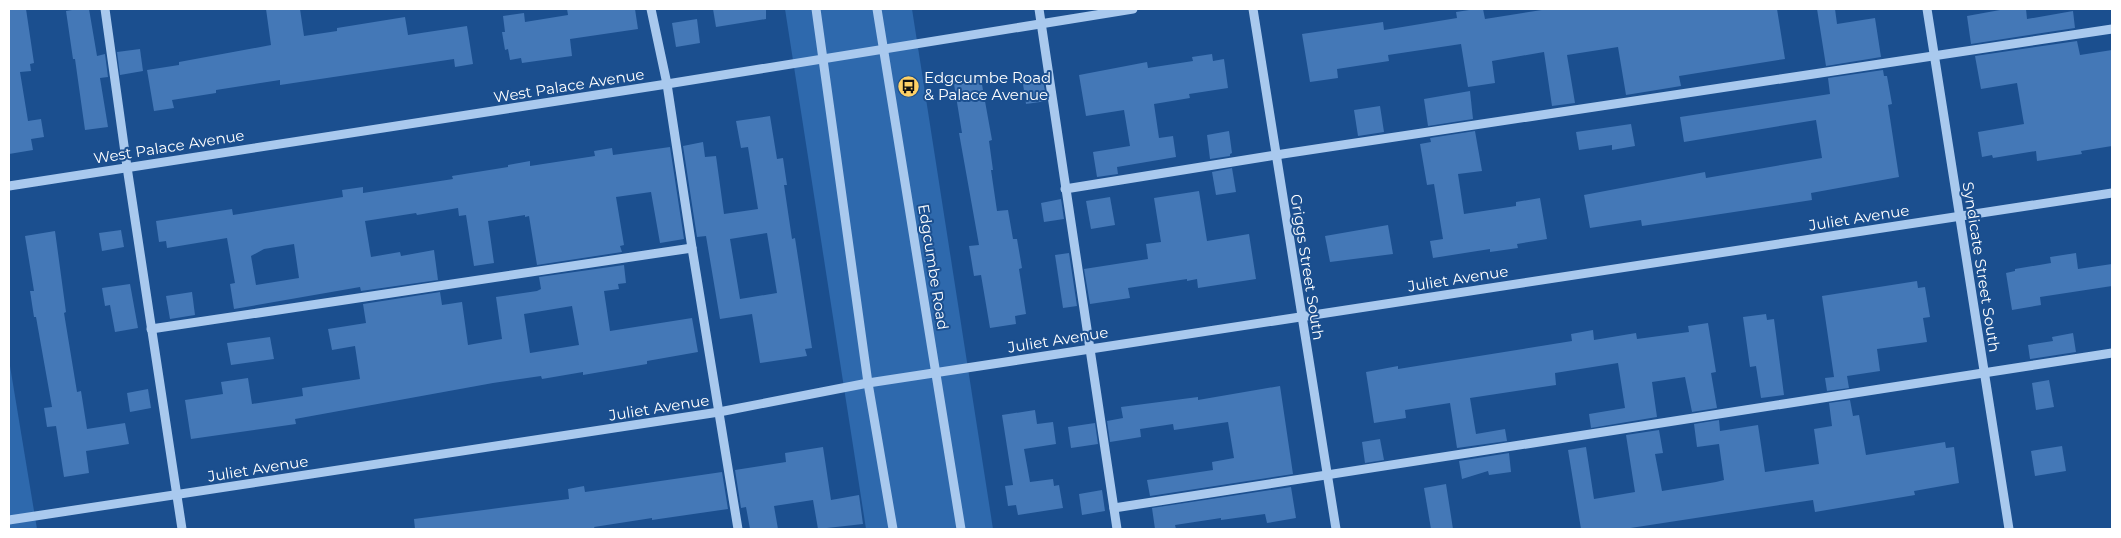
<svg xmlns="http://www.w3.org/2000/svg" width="2121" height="538" font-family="Montserrat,sans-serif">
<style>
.green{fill:#2e69ad}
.building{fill:#4478b7;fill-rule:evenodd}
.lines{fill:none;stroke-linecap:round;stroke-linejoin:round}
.minor{stroke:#a9c9ee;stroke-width:9}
.labels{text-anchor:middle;stroke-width:4;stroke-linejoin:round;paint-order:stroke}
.poi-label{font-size:15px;fill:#fff;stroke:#1b4f8f;text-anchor:start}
.street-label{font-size:15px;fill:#fff;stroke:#1b4f8f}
</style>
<rect width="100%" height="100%" fill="#1b4f8f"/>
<g class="green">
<path d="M785,9H912L993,529H866Z"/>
<path d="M9,360L37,529H9Z"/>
</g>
<g class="building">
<path d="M9,9H26L34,63L30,64L31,71L20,72L28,121L41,119L44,137L31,139L33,150L9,154Z"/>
<path d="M78,9H89L97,56L105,54L108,77L100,78L108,127L85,130L75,59H73L66,11Z"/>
<path d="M266,9H300L304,36L337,31V28L405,17L408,35L467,26L473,64L455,67L454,59L280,85V80L216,90V93L172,100L174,108L154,111L147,70L179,65V62L271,45Z"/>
<path d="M567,9H635L638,29L570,39L572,56L522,63L521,58L510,60L508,49L505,50L502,32H505L503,16L524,13L525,22L568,15Z"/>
<path d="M713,9H766V19L716,27Z"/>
<path d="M1476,9H1483L1485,19L1548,9H1777L1785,59L1679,76L1681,86L1626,95L1618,47L1567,55L1575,103L1552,106L1544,52L1492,61L1495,83L1468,87L1461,44L1388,55L1389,61L1337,69L1338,78L1310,82L1302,34L1383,22L1384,30L1457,18L1456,12Z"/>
<path d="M1817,9H1835L1837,24L1875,18L1881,57L1826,66Z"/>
<path d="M2000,9H2026L2027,19L2073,11L2075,28L1971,44L1967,16L2000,10Z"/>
<path d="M697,19L700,43L676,47L672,23Z"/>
<path d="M2077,41L2080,55L2112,50V146L2081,151L2082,154L2037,161L2036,151L1993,158L1992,155L1982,157L1978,132L2024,124L2017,83L1981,89L1975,56Z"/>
<path d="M140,49L143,71L120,75L117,52Z"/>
<path d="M1212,54L1213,61L1224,59L1228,88L1189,94L1190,98L1154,104L1159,138L1173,136L1176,157L1117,167L1118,174L1097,177L1093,152L1130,146L1124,110L1086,116L1079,75L1147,62L1148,68L1193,61L1192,57Z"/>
<path d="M1883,70L1884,76H1887L1892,104L1888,105L1899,177L1811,193L1812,200L1642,226L1641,220L1590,228L1584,195L1705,172L1706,178L1822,158L1816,120L1684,142L1680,117L1830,94L1828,78Z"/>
<path d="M981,79L992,140L989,141L993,170H991L997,211L1008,210L1013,239H1017L1022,268L1019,269L1026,314L1015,316L1016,324L990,328L981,275L974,276L969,246L979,245L959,133H962L954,84Z"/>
<path d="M1043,81L1047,101L1026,104L1023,84Z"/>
<path d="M1470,91L1473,119L1428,126L1424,99Z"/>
<path d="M1380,106L1384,132L1358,136L1354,110Z"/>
<path d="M770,116L777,159L783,158L787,185H784L792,239L795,238L812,348L805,349L807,356L760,363L752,314L720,319L706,236L697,237L683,146L703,142L705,157L716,156L724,214L758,209L748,147L741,148L736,121ZM767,233L777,293L740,299L730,239Z"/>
<path d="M1631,124L1635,146L1612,150V145L1579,150L1576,132Z"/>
<path d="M1229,131L1232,153L1230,154V156L1210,159L1207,135Z"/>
<path d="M1475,131L1482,171L1458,174L1464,214L1516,206V202L1540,198L1547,239L1517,244L1518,248L1490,252V249L1433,258L1430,241L1443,239L1434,184L1427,185L1420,144L1431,142L1430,138Z"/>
<path d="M670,147L684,239L660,243L651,192L616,197L624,245L620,246L622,252L537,265L529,216L525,217V215L488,221L494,263L474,266L466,215L459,216L458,208L417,215L416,213L365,221L371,257L400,252L401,256L434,250L438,280L361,291L360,287L234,309L230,284L235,283L227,238L167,248L166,241L159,242L156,221L232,209L233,215L343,197L342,190L363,187V193L453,179L452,176L508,167V165L530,161V166L595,156L594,151L612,148L613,155ZM294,244L299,278L256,285L251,256L264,249Z"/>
<path d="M1232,168L1236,192L1216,195L1212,172Z"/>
<path d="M1199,191L1207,241L1249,234L1256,279L1198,288L1197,279L1187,281V279L1128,288L1130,298L1090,304L1084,269L1148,259L1146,244L1161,242L1154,198Z"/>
<path d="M1110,197L1115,225L1091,229L1086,201Z"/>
<path d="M1061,199L1064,219L1044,222L1041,203Z"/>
<path d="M1388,225L1393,254L1330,262L1325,236Z"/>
<path d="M121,230L124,247L102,251L99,233Z"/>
<path d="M55,231L66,312L64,313L77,392L81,391L87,429L125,423L129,444L86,451L89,473L64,477L56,426L47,427L44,408L52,407L36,317H34L30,291H34L25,236Z"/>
<path d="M1069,253L1077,306L1063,308L1055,255Z"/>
<path d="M2076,253L2078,269L2112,264V286L2040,297L2041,305L2012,310L2006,273L2015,271V269L2051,263L2050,257Z"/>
<path d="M624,265L626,283L618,284L619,289L604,291L610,331L692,318L698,352L647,361V364L583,375V372L542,379L541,376L493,383L295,419L296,424L191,439L185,400L223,394L221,382L248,378L252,404L303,396L302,388L360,379L355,346L332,350L328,329L366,323L363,304L440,292L442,305L462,302L468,345L502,339L496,297L537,291L541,289L539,277ZM572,306L579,345L530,353L524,314Z"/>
<path d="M1917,281L1918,288L1925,287L1930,317L1923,318L1927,342L1877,349L1880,371L1847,376L1849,388L1827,391L1825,378L1834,377L1822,296Z"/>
<path d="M130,284L138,328L115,332L110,305L105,306L102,288Z"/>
<path d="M192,292L195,315L170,319L166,296Z"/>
<path d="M1766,314L1767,320L1774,319L1784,395L1761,398L1756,366L1750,367L1743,317Z"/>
<path d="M1708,323L1716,372L1711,373L1717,408L1692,412L1685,377L1652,382L1657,417L1591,428L1589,414L1625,408L1618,363L1555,373L1556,385L1470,398L1476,434L1505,429L1507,441L1457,448L1450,403L1405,410L1406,418L1374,423L1366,372L1398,366V369L1572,341L1571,334L1593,330L1594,340L1636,333L1637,339L1689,332L1688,326Z"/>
<path d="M2073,333L2076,352L2030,359L2028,345L2053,341L2052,337Z"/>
<path d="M270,337L274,359L231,365L227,343Z"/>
<path d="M2049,380L2054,407L2036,410L2032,383Z"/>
<path d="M1280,386L1293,474L1150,496L1147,480L1213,470L1212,462L1234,458L1228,422L1174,430L1173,424L1140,429L1141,437L1110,442L1107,421L1123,418L1121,407L1198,397V400Z"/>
<path d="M148,389L151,408L130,412L127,393Z"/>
<path d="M1850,400L1853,416L1859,415L1866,455L1945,442L1946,448L1954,447L1959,483L1914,491L1915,495L1815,512L1813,500L1624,529H1581L1568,450L1586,447L1594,499L1635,492L1626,435L1659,430L1663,453L1655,454L1662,491L1716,482L1724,480L1719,444L1697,447L1694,424L1719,420L1720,431L1758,425L1765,472L1819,464L1814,429L1832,426L1829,403Z"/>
<path d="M1035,410L1037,424L1053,422L1056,444L1024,449L1030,482L1053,479L1054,486L1059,485L1063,508L1018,515L1016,505L1008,506L1005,486L1013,485L1002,415Z"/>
<path d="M1095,423L1098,444L1071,448L1068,427Z"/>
<path d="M1380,439L1384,460L1365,463L1362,442Z"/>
<path d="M2062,446L2066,471L2035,476L2031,451Z"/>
<path d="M823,447L831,500L859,495L863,524L818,529L813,500L774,506L778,529H750L746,507L741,508L735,470L786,462L785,453Z"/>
<path d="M1509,453L1511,472L1489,475L1488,471L1462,479L1459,461Z"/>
<path d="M722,472L728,509L652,520V518L594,527L595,529H415L414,519L569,499L568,489L584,486L585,492Z"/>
<path d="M1446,484L1453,529H1431L1424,488Z"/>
<path d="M1291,487L1296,518L1267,523L1265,514L1221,520V518L1175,525L1176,529H1155L1152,508Z"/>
<path d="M1102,490L1105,511L1082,515L1079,494Z"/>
</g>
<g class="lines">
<g class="minor">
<path d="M105,9L127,167L182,529"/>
<path d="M651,9L667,84L692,248L738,529"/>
<path d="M816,9L868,383L893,529"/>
<path d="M877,9L961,529"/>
<path d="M1039,9L1117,529"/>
<path d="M1253,9L1336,529"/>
<path d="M1927,9L2009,529"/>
<path d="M9,186L667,84L1133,9"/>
<path d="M1065,189L1276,155L2112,29"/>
<path d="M151,329L692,248"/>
<path d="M1114,508L2112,353"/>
<path d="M9,520L719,412L868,383L2112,193"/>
</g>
</g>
<defs>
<symbol id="bus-disc" viewBox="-11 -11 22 22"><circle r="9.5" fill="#ffd166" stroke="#1b4f8f"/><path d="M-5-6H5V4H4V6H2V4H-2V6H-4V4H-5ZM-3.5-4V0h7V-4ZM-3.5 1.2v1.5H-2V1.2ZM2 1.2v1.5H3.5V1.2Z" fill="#111"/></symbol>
</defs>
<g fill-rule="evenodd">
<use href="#bus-disc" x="896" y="74" width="25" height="25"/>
</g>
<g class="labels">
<g class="poi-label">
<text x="924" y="83">Edgcumbe Road<tspan x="924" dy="17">&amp; Palace Avenue</tspan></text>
</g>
<g class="street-label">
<text transform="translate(569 86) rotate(-9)" y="5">West Palace Avenue</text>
<text transform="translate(169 147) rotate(-9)" y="5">West Palace Avenue</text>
<text transform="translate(1859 218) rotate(-9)" y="5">Juliet Avenue</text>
<text transform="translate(933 267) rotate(81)" y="5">Edgcumbe Road</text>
<text transform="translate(1307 267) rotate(81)" y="5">Griggs Street South</text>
<text transform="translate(1981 267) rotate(81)" y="5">Syndicate Street South</text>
<text transform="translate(1458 279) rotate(-9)" y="5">Juliet Avenue</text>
<text transform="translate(1058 340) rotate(-9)" y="5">Juliet Avenue</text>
<text transform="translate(659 408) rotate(-9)" y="5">Juliet Avenue</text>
<text transform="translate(258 469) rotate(-9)" y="5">Juliet Avenue</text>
</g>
</g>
<rect width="2121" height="538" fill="none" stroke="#ffffff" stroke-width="20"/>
</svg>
